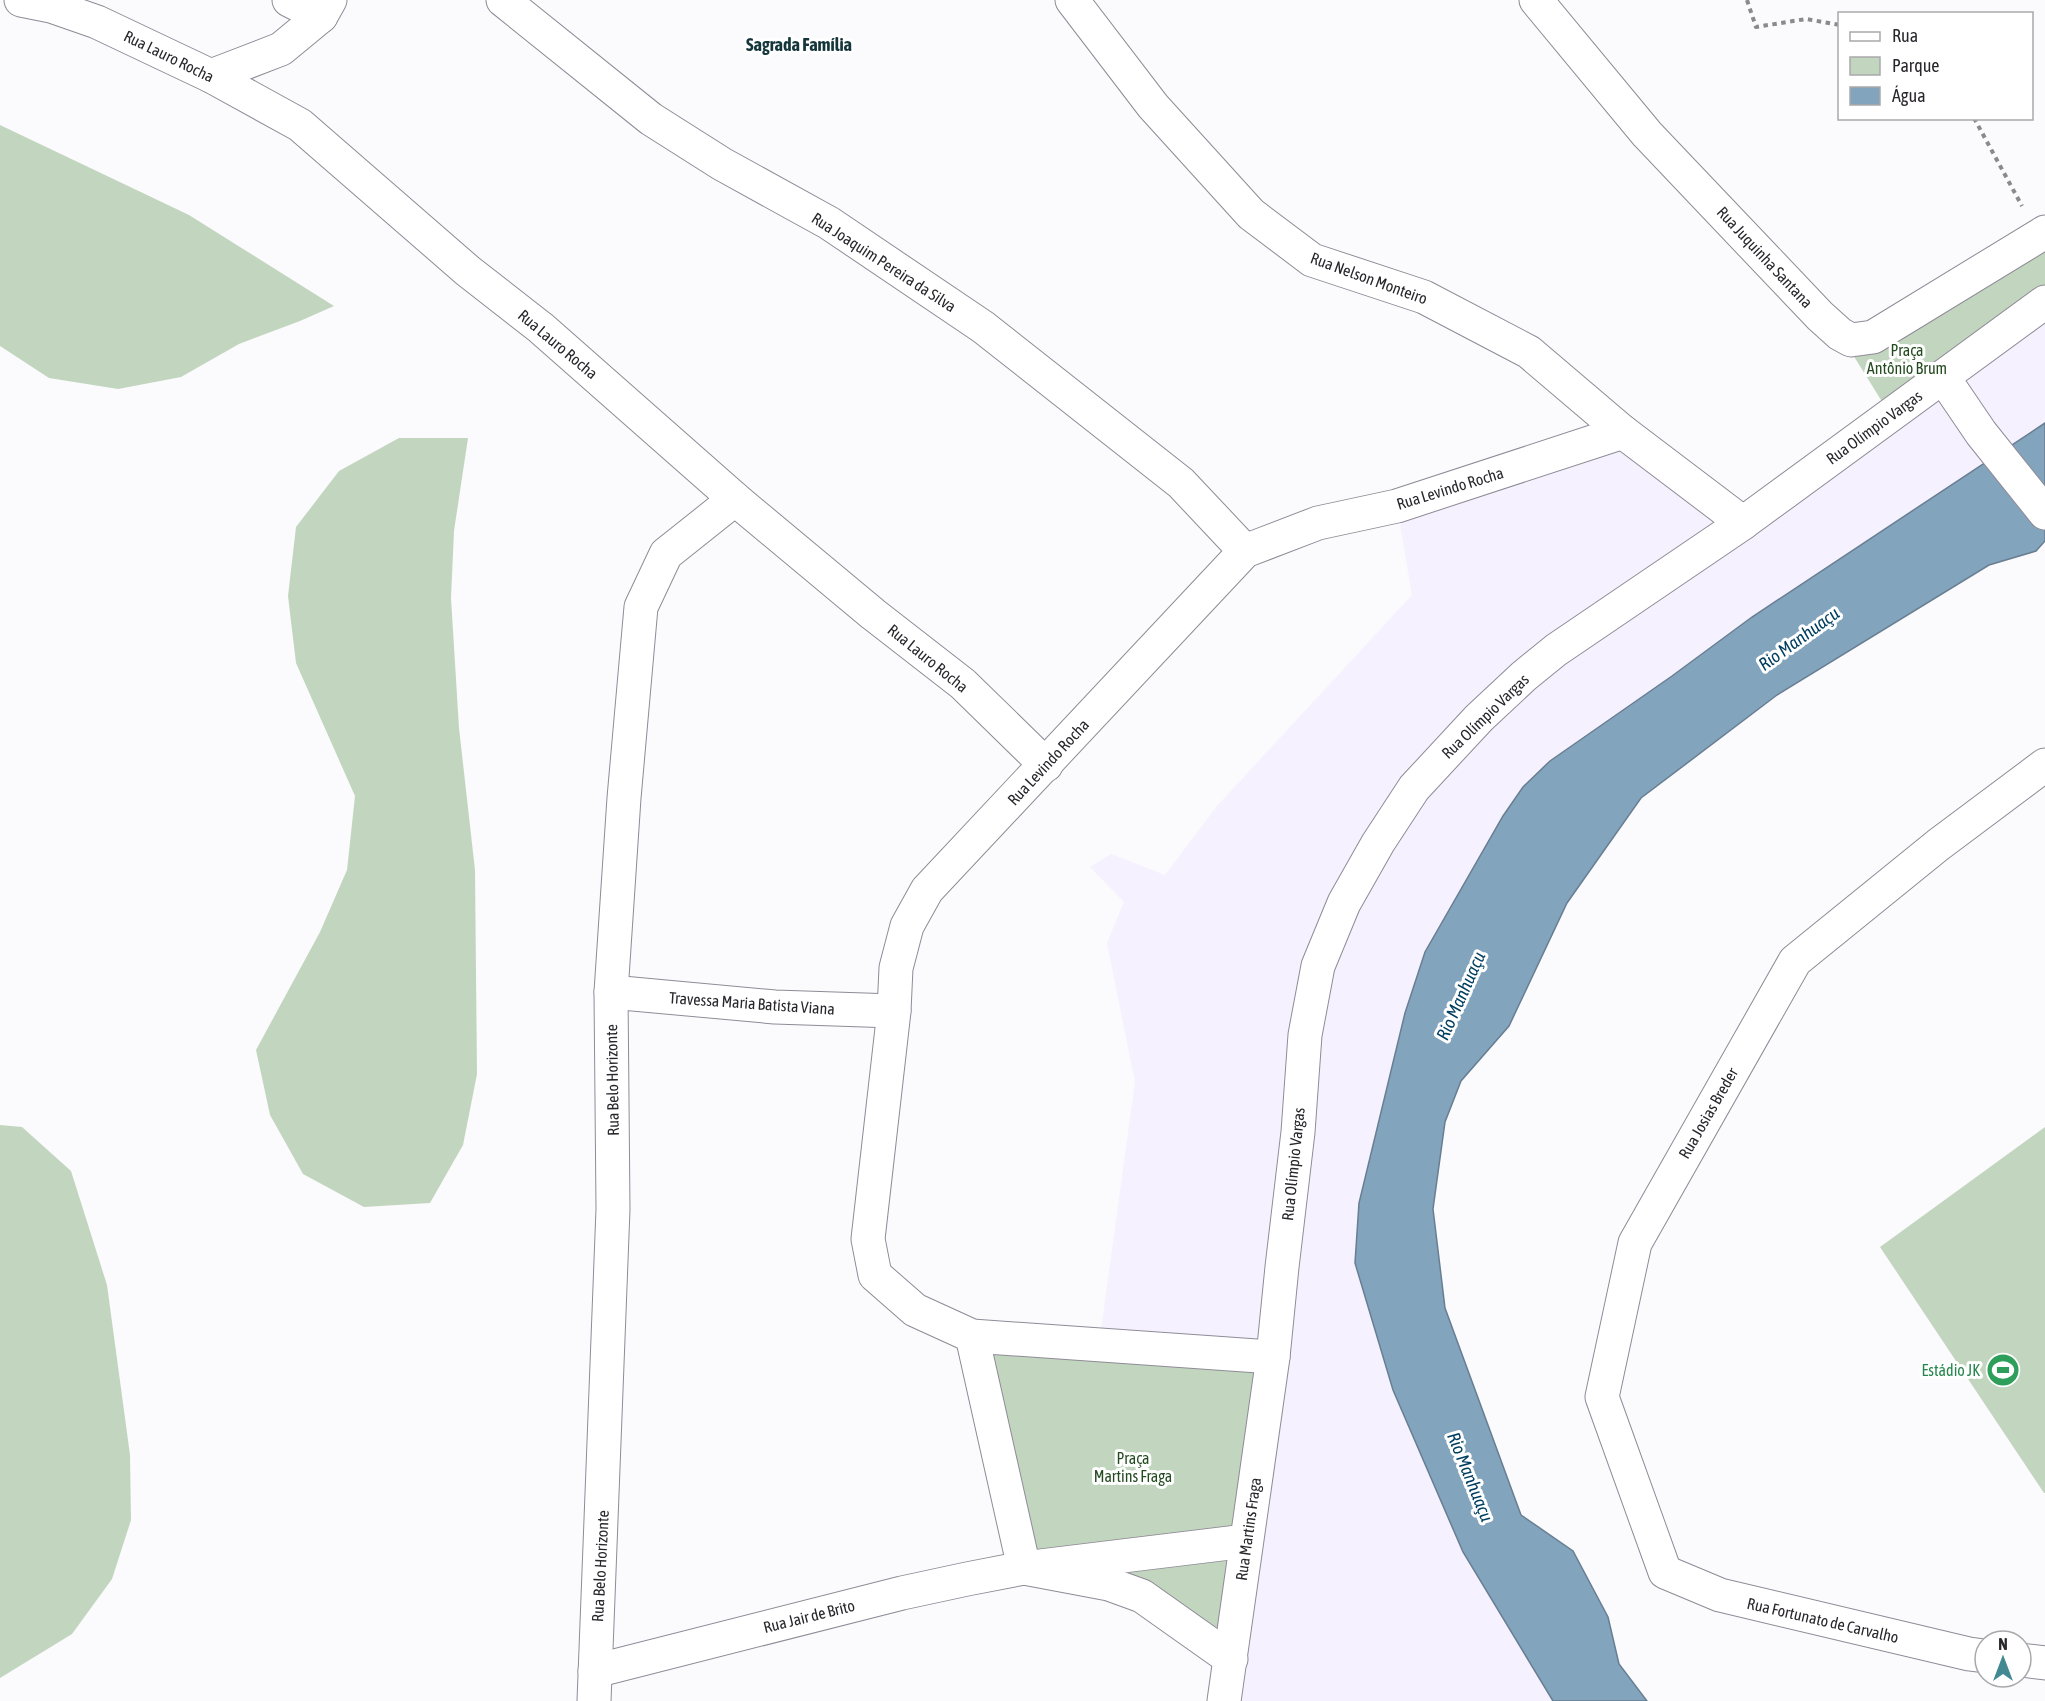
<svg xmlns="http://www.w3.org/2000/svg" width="2045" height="1701" font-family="'Asap Condensed',sans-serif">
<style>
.built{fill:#f5f1fe}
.green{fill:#c2d6bf}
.water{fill:#83a4bd;stroke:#687e92;stroke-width:1.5}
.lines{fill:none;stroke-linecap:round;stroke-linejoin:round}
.minor-casing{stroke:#8f8b97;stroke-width:35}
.path{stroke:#8b898e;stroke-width:4;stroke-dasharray:4.5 4.5;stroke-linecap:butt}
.minor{stroke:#fff;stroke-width:33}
.labels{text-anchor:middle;stroke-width:6;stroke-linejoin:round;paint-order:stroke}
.street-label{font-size:16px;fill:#29272c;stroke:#fff}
.park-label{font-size:16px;fill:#244b20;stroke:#fff}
.leisure-label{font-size:16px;fill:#27864d;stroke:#fff;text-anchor:end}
.neighbourhood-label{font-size:18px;font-weight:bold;fill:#14363b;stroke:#fff}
.water-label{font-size:18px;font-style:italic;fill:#003e60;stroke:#fff}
</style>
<rect width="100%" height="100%" fill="#fbfafd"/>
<path class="built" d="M2045,302V423L1752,617L1523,787L1503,816L1425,952L1405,1013L1359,1203L1355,1263L1463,1552L1553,1701H1224L1228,1680L1099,1345L1135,1082L1107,943L1124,902L1090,867L1111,854L1165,875L1217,806L1412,595L1397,506L1623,432L1743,522Z"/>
<g class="green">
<path d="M0,125L189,215L334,306L300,321L239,344L181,377L118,389L49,378L0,346Z"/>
<path d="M2045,232V302L1891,416L1840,334L1851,340Z"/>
<path d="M399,438H468L454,531L451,598L459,728L475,870L477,1074L463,1145L430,1203L364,1207L303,1174L270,1115L256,1050L320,932L347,870L355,796L296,663L288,596L296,527L339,471Z"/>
<path d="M0,1125L22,1127L71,1171L107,1285L130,1455L131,1520L112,1579L72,1634L0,1678Z"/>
<path d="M2045,1127V1493H2044L1880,1247Z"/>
<path d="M972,1336L1273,1357L1231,1659L1142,1596L1024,1568Z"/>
</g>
<path class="water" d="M2045,423V541L2036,551L1989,565L1777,695L1641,798L1567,903L1509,1026L1461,1081L1445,1122L1433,1209L1445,1308L1521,1515L1573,1551L1608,1617L1619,1664L1647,1701H1553L1463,1552L1393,1390L1355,1263L1359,1203L1405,1013L1425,952L1503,816L1523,787L1550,761L1672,676L1752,617Z"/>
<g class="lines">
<defs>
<g id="minor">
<path d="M21,0L51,6L97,22L211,76L300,125L468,271L541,328L735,499L873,614L963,684L1046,765"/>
<path d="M289,0L321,16"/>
<path d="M503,0L651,119L722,164L829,223L983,327L1181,483L1245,551"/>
<path d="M1072,0L1153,106L1251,214L1312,260L1424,297L1529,352L1623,432L1743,523"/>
<path d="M1536,0L1647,134L1820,316L1840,334L1851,340L1873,337L2045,232"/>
<path d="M211,76L281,49L321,16L330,0"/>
<path d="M1943,377L1981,433L2045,513"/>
<path d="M611,992L775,1007L894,1011"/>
<path d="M972,1336L1024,1568L1109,1584L1142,1596L1231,1659"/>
<path d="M1273,1357L972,1336L915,1310L875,1275L868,1239L894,1011L896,968L907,926L927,890L1245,551L1318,523L1397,506L1623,432"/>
<path d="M1985,1656L1969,1654L1720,1595L1665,1572L1602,1397L1635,1243L1795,961L1938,845L2045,765"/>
<path d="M2021,1660L2045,1663"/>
<path d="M595,1671L902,1593L967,1579L1024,1568L1246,1541"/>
<path d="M594,1701L613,1209L611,992L624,798L641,607L666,554L735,499"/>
<path d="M1224,1701L1273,1357L1282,1267L1298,1132L1305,1035L1318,966L1344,903L1378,843L1414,788L1479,718L1524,676L1556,650L1743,523L2045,302"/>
</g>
</defs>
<use href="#minor" class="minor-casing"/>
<g class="path">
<path d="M1747,0L1756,27L1806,19L1840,25"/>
<path d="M1974,118L2022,206"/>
</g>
<use href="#minor" class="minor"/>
</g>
<defs>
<symbol id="stadium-disc" viewBox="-11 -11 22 22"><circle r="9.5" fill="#2e9e5b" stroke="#fff"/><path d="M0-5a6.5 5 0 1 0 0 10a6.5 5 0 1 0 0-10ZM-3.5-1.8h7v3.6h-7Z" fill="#fff"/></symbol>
</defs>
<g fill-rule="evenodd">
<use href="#stadium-disc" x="1984" y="1351" width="38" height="38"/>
</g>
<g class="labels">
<g class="street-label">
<text transform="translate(169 56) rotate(26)" y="6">Rua Lauro Rocha</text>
<text transform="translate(1765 257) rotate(47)" y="6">Rua Juquinha Santana</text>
<text transform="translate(884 262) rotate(33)" y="6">Rua Joaquim Pereira da Silva</text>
<text transform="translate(1369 278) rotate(20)" y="6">Rua Nelson Monteiro</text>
<text transform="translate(558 344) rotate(40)" y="6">Rua Lauro Rocha</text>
<text transform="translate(1874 427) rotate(-36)" y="6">Rua Olímpio Vargas</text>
<text transform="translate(1450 488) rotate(-17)" y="6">Rua Levindo Rocha</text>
<text transform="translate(928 658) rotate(39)" y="6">Rua Lauro Rocha</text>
<text transform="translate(1485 716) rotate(-44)" y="6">Rua Olímpio Vargas</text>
<text transform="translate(1048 762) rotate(-47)" y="6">Rua Levindo Rocha</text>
<text transform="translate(752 1003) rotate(4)" y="6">Travessa Maria Batista Viana</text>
<text transform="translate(612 1080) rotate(-91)" y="6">Rua Belo Horizonte</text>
<text transform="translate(1708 1113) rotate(-60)" y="6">Rua Josias Breder</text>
<text transform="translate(1293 1164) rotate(-84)" y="6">Rua Olímpio Vargas</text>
<text transform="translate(1248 1529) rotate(-82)" y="6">Rua Martins Fraga</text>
<text transform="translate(600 1566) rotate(-87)" y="6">Rua Belo Horizonte</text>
<text transform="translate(809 1616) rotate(-14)" y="6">Rua Jair de Brito</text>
<text transform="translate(1823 1620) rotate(13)" y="6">Rua Fortunato de Carvalho</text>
</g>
<g class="park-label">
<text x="1907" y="356">Praça<tspan x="1907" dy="18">Antônio Brum</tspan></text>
<text x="1133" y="1464">Praça<tspan x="1133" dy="18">Martins Fraga</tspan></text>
</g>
<g class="leisure-label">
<text x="1980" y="1376">Estádio JK</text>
</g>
<g class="neighbourhood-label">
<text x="799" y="51">Sagrada Família</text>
</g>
<g class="water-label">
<text transform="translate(1799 639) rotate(-36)" y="6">Rio Manhuaçu</text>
<text transform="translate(1461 996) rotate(-66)" y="6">Rio Manhuaçu</text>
<text transform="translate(1470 1477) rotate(68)" y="6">Rio Manhuaçu</text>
</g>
</g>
<rect x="1838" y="12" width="195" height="108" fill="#ffffff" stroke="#a9a9ab" stroke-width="1.5"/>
<rect x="1850" y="32" width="30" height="9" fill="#ffffff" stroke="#a9a9ab" stroke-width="1.5"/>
<text x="1892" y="42" font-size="18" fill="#29272c">Rua</text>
<rect x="1850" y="57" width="30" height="18" fill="#c2d6bf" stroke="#a9a9ab" stroke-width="1.5"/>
<text x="1892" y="72" font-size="18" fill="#29272c">Parque</text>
<rect x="1850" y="87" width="30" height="18" fill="#83a4bd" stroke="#a9a9ab" stroke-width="1.5"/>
<text x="1892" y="102" font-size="18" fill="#29272c">Água</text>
<g transform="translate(2003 1659)"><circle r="28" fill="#ffffff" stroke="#a9a9ab" stroke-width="1.5"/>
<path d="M0-4.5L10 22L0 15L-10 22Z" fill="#438992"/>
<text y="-9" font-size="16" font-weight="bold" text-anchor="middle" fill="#29272c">N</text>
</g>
</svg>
